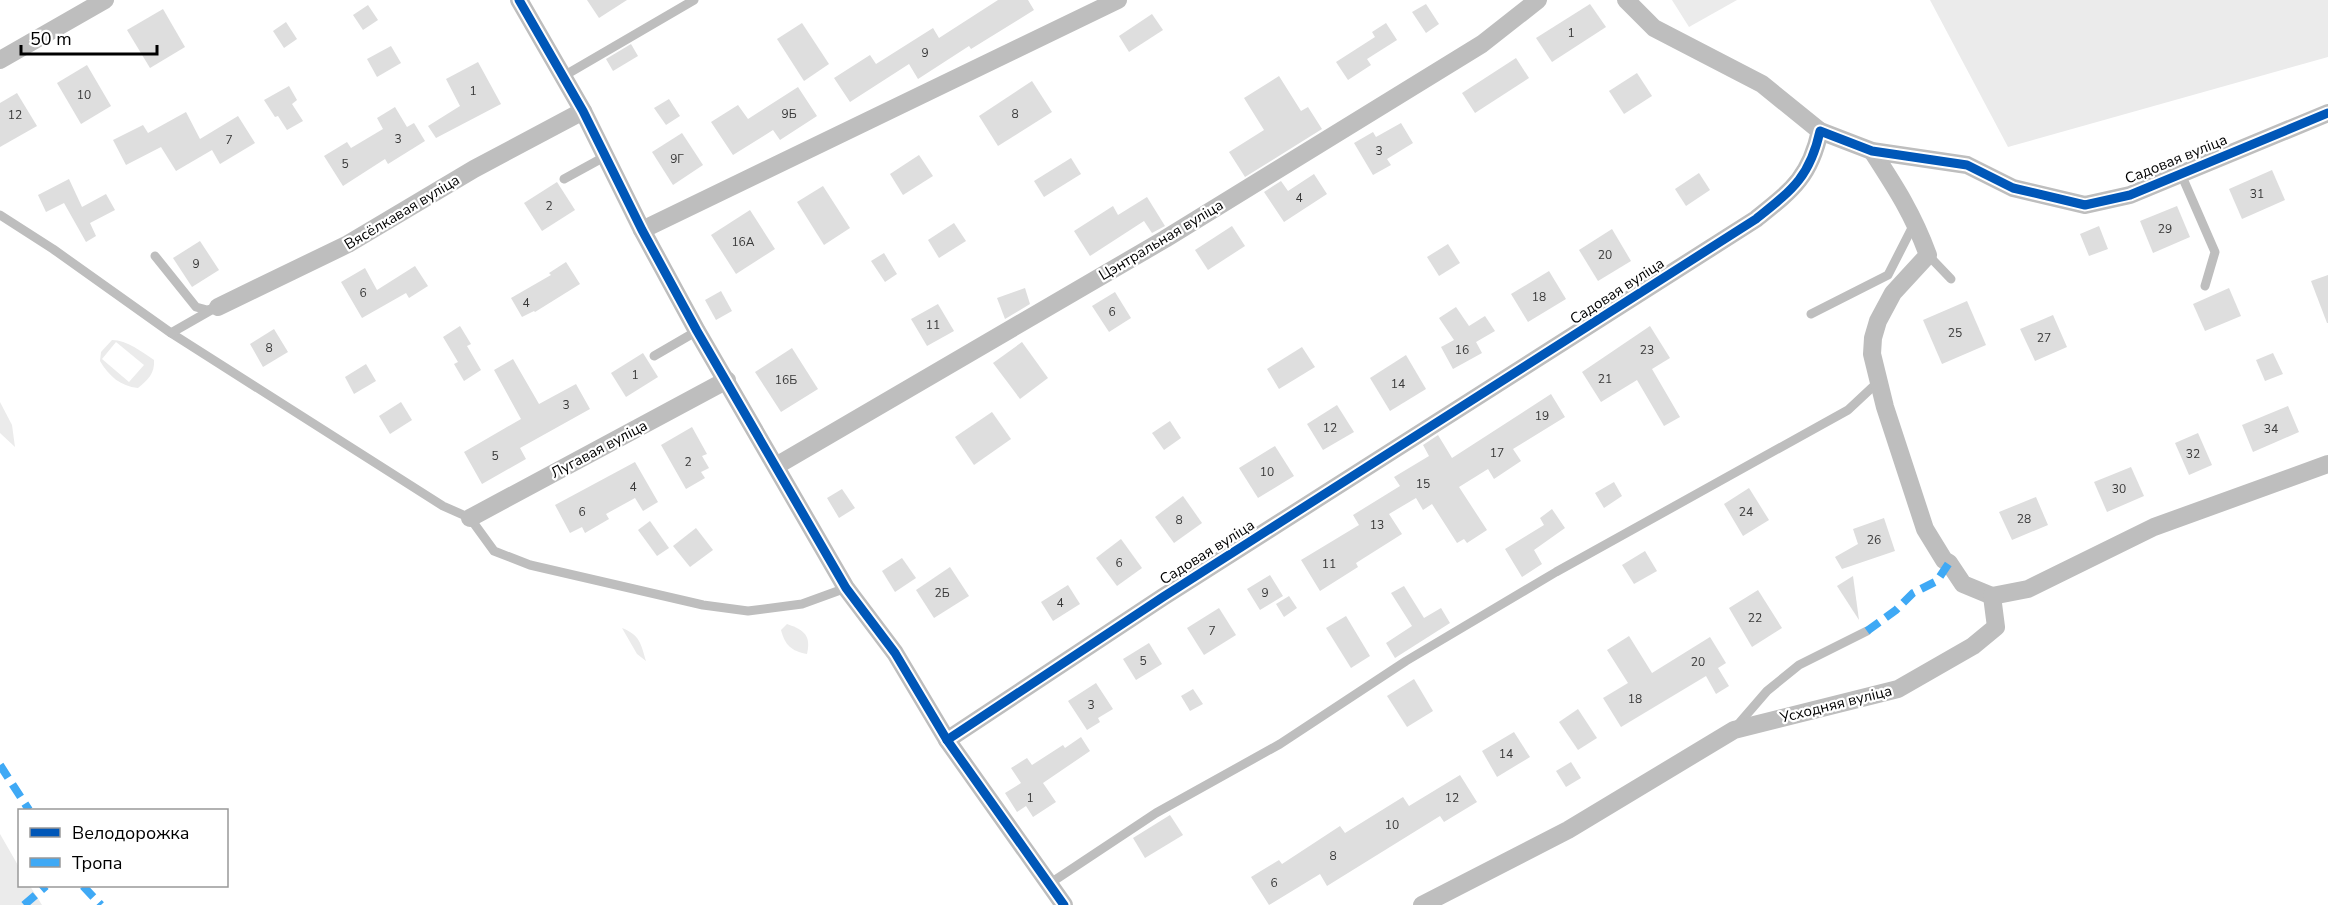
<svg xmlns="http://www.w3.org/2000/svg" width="2328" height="905" font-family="'Nunito Sans',sans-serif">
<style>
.green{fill:#ebebeb;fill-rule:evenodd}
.building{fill:#dedede}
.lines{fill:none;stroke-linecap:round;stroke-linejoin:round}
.service{stroke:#bebebe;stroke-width:9}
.minor{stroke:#bebebe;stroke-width:18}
.quiet{stroke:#3fa9f5;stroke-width:8;stroke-dasharray:15 8;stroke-linecap:butt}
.cycleway-casing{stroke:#fff;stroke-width:13}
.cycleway{stroke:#0057b8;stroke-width:9}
.labels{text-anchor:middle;stroke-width:4.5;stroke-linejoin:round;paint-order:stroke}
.number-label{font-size:12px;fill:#383838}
.street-label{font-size:15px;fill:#000;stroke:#fff}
</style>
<rect width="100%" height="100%" fill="#fff"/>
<g class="green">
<path d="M1672,0H1737L1689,27Z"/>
<path d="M1930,0H2328V57L2008,147Z"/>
<path d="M112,340C127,340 142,352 154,360C155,373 148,380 138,388C120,386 109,376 100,361L101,352ZM116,342L144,365L129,382L102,359Z"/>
<path d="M0,402L12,425L15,447L0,433Z"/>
<path d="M787,624C805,630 811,636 807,654C791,651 785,645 781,630Z"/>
<path d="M622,628C640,635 641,644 646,661L637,654Z"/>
<path d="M0,834L19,867L20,886H30L42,905H0Z"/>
</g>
<g class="building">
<path d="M587,0H627L599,18Z"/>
<path d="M998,0H1028L1034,10L971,49L969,46L918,79L909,64L850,102L834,78L870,55L876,64L933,28L939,38Z"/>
<path d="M1426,4L1439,24L1426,33L1412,12Z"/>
<path d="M1590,4L1606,27L1552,62L1536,38Z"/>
<path d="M368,5L378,20L363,30L353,15Z"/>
<path d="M163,9L185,47L150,68L127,30Z"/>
<path d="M1152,14L1163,30L1129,52L1119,36Z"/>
<path d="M286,22L297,39L284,48L273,31Z"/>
<path d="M802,23L829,64L804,81L777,39Z"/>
<path d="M1386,23L1397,40L1367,59L1371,65L1348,80L1336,62L1375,37L1372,32Z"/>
<path d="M631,44L638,56L613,71L606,59Z"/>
<path d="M391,46L401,63L377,77L367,59Z"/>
<path d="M1516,58L1529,78L1475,113L1462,93Z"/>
<path d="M478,62L501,104L436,138L428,126L460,106L446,79Z"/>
<path d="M87,65L111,106L81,124L57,83Z"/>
<path d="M1637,73L1652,96L1624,114L1609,91Z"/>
<path d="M1279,76L1301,111L1308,107L1322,129L1245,177L1229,152L1264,130L1244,98Z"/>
<path d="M1032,81L1052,112L998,146L979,116Z"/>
<path d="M289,86L297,100L292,104L303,121L287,130L278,116L275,117L264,100Z"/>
<path d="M798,87L817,116L780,140L773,130L733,155L711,122L738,105L748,119Z"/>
<path d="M17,93L37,126L0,147V103Z"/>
<path d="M669,99L680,116L666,125L654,108Z"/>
<path d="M395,107L407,127L414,123L425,141L388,164L385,159L343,186L324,156L347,142L351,148L383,129L377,118Z"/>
<path d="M186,112L200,139L238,116L255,143L220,164L212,150L176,171L161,147L126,165L113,140L143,125L148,133Z"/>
<path d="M1401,123L1413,143L1387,159L1391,165L1373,175L1354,143L1373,132L1376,137Z"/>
<path d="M682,133L703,165L673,185L652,152Z"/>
<path d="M919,155L933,176L903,195L890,174Z"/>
<path d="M1071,158L1081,174L1044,197L1034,181Z"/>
<path d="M2272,170L2285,200L2242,219L2229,189Z"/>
<path d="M1699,173L1710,190L1686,206L1675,189Z"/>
<path d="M1314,174L1327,194L1284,222L1264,192L1281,181L1288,191Z"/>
<path d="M69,179L82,207L106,194L115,210L90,223L96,236L86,242L64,203L46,212L38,195Z"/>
<path d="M557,182L575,210L542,231L524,203Z"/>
<path d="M823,186L850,228L824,245L797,202Z"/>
<path d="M1147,197L1165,226L1152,233L1144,221L1090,256L1074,231L1113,206L1118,215Z"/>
<path d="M2177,206L2190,237L2153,253L2140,221Z"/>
<path d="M750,210L775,249L736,274L711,235Z"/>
<path d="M954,223L966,241L939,258L928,240Z"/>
<path d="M1232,226L1245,246L1208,270L1195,250Z"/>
<path d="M2099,226L2108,249L2089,256L2080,234Z"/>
<path d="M1612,229L1631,261L1598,281L1579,250Z"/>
<path d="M200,241L219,270L192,287L173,258Z"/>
<path d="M1448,244L1460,263L1439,276L1427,257Z"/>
<path d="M884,253L897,274L885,282L871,261Z"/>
<path d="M566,262L580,284L535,312L534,311L522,317L511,298L551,275L549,273Z"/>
<path d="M415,266L428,286L409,298L406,293L362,318L341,282L365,268L377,290Z"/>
<path d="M1549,271L1566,299L1528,322L1511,294Z"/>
<path d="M2328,275V323H2327L2311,281Z"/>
<path d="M1025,288L1030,304L1005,319L997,298Z"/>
<path d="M2229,288L2241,316L2205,331L2193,304Z"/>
<path d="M721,291L732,311L716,320L705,300Z"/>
<path d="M1115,292L1131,318L1109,332L1092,306Z"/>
<path d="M1967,301L1986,345L1942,364L1923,320Z"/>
<path d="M938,304L954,331L927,346L911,319Z"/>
<path d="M1456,307L1469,326L1485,316L1495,331L1476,342L1482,353L1453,369L1441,347L1454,340L1439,318Z"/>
<path d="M2053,315L2067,347L2035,361L2020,329Z"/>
<path d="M460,326L471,344L467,346L481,370L464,381L454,364L458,362L443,337Z"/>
<path d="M1650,326L1670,358L1652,369L1680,417L1664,426L1637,380L1601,402L1582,372Z"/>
<path d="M274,329L288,352L263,367L250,344Z"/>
<path d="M1022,342L1048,378L1020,399L993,363Z"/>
<path d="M1302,347L1315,367L1279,389L1267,369Z"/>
<path d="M792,348L818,389L781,412L755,372Z"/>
<path d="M643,353L658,377L626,397L611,373Z"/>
<path d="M2273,353L2283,374L2265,381L2256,360Z"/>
<path d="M1406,355L1426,389L1390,411L1370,378Z"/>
<path d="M513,359L539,404L576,384L590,409L520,448L526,459L482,484L464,452L521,419L494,370Z"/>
<path d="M366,364L376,381L354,394L345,377Z"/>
<path d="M1551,394L1565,417L1513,449L1521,461L1494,479L1488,469L1459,487L1487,530L1467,543L1464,539L1457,543L1432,504L1423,510L1416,498L1389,514L1402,534L1356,563L1358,567L1320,591L1301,560L1359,525L1353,515L1400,486L1394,477L1429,456L1423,445L1438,435L1452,458Z"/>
<path d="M401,402L412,420L390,434L379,416Z"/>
<path d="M1337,405L1354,432L1323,450L1307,424Z"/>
<path d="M2288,406L2299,432L2253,452L2242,425Z"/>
<path d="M992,412L1011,439L974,465L955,437Z"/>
<path d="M1170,421L1181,438L1164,450L1152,433Z"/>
<path d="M692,427L707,454L702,456L709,468L701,472L705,478L686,489L661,445Z"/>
<path d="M2198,433L2212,465L2189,475L2175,443Z"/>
<path d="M1275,446L1294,476L1258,498L1239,468Z"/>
<path d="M635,462L658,502L643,511L635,498L606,514L609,519L585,533L582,527L570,533L555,505Z"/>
<path d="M2131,467L2144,496L2107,512L2094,482Z"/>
<path d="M1614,482L1622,496L1604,508L1595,493Z"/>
<path d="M1749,488L1769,520L1743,536L1724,504Z"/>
<path d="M842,489L855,508L839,518L827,498Z"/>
<path d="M1183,496L1202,523L1174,543L1155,517Z"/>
<path d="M2036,497L2048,525L2012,540L1999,512Z"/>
<path d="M1552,509L1565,528L1534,550L1542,564L1522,577L1505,549L1544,525L1540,518Z"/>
<path d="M1884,518L1895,551L1842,569L1835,557L1858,544L1853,529Z"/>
<path d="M650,521L669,548L657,556L638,530Z"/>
<path d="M696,528L713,550L690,567L673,546Z"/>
<path d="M1121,539L1142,568L1117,586L1096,558Z"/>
<path d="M1645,551L1657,571L1634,584L1622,565Z"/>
<path d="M902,558L916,578L895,592L882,571Z"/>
<path d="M950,567L969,596L934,618L916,590Z"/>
<path d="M1270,575L1283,596L1260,610L1247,589Z"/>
<path d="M1853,576L1859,620L1837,586Z"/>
<path d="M1068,585L1080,604L1053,621L1041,602Z"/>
<path d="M1404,586L1424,618L1441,608L1450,623L1395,658L1386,643L1412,626L1391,593Z"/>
<path d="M1758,590L1782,628L1752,647L1729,608Z"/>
<path d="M1289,596L1297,608L1284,617L1276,604Z"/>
<path d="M1219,608L1236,635L1204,655L1187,628Z"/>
<path d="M1346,616L1370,656L1351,668L1326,628Z"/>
<path d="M1629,636L1652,673L1710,637L1726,663L1718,668L1729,686L1716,694L1706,676L1621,727L1603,698L1628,683L1607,650Z"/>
<path d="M1149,643L1162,664L1136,680L1123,659Z"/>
<path d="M1414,679L1433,711L1407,727L1387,696Z"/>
<path d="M1096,683L1113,709L1098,718L1100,722L1087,730L1068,701Z"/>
<path d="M1193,689L1203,704L1190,711L1181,696Z"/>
<path d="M1578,709L1597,738L1578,750L1559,722Z"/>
<path d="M1514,732L1530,757L1497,777L1482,751Z"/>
<path d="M1081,737L1090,751L1043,783L1056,802L1033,817L1026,806L1017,812L1005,793L1021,783L1011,768L1027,758L1032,765L1063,745L1065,748Z"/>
<path d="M1571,762L1581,778L1566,787L1556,771Z"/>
<path d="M1460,775L1477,802L1444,822L1440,816L1327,886L1320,874L1269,905L1251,877L1279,860L1282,864L1340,826L1345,833L1403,797L1409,806Z"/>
<path d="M1170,815L1183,835L1145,858L1133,838Z"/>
</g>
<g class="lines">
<g class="service">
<path d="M562,77L694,0"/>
<path d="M2181,174L2215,252L2205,286"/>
<path d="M564,179L606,156"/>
<path d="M0,215L53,249L171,333L443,506L470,518L494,551L530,565L703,605L748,611L802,604L846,588"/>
<path d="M1928,255L1951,279"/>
<path d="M155,256L196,307L207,310L218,307"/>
<path d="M1811,314L1888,275L1914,224"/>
<path d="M171,333L213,309"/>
<path d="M654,356L697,331"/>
<path d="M1735,728L1767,691L1799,665L1867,631"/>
<path d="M1049,884L1156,813L1280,744L1406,661L1556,572L1848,410L1878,382"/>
</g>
<g class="minor">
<path d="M519,0L583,111L642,230L697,331L846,588L895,653L947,740L1064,905"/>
<path d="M1626,0L1654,28L1762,84L1820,131"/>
<path d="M0,60L105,0"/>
<path d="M1872,151C1896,188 1913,214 1928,255L1893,293L1878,321L1873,338L1872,354L1885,407L1925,529L1944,560L1949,563L1963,584L1992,596"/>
<path d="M642,230L1118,0"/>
<path d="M218,307L348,244L474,169L583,111"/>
<path d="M776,466L1165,239L1482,44L1538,0"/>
<path d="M470,518L727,380"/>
<path d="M947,740L1163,597L1756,219C1792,190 1810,177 1820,131L1872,151L1967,165L2013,188L2085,205L2130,195L2328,113"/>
<path d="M1422,905L1568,830L1734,730L1898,689L1973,646L1996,627L1992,596L2028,589L2154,527L2328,464"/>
</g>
<g class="quiet">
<path d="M1867,631L1896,610L1913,593L1937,581L1949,563"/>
<path d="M0,765L29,810"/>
<path d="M83,886L101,905"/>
<path d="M24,905L46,886"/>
</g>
<defs>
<g id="cycleway">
<path d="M519,0L583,111L642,230L697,331L846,588L895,653L947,740L1064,905"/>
<path d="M947,740L1163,597L1756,219C1792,190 1810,177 1820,131L1872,151L1967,165L2013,188L2085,205L2130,195L2328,113"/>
</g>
</defs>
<use href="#cycleway" class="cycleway-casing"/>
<use href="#cycleway" class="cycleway"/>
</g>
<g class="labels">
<g class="number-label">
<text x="1571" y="37">1</text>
<text x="925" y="57">9</text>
<text x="473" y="95">1</text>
<text x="84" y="99">10</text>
<text x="789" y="118">9Б</text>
<text x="1015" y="118">8</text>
<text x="15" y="119">12</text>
<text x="398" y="143">3</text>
<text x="229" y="144">7</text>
<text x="1379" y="155">3</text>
<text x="677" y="163">9Г</text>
<text x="345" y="168">5</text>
<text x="2257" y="198">31</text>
<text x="1299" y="202">4</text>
<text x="549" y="210">2</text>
<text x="2165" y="233">29</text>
<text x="743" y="246">16А</text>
<text x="1605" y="259">20</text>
<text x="196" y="268">9</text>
<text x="363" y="297">6</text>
<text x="1539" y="301">18</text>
<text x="526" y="307">4</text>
<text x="1112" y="316">6</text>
<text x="933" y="329">11</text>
<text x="1955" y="337">25</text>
<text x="2044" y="342">27</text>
<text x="269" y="352">8</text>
<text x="1462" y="354">16</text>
<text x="1647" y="354">23</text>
<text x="635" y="379">1</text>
<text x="1605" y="383">21</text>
<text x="786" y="384">16Б</text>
<text x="1398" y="388">14</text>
<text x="566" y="409">3</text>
<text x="1542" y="420">19</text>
<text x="1330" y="432">12</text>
<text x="2271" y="433">34</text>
<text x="1497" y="457">17</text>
<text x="2193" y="458">32</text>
<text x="495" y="460">5</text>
<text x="688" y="466">2</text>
<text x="1267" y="476">10</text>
<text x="1423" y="488">15</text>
<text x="633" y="491">4</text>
<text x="2119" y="493">30</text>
<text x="582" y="516">6</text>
<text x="1746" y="516">24</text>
<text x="2024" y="523">28</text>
<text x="1179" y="524">8</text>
<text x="1377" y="529">13</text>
<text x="1874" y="544">26</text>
<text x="1119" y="567">6</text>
<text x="1329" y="568">11</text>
<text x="942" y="597">2Б</text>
<text x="1265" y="597">9</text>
<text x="1060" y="607">4</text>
<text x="1755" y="622">22</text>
<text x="1212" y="635">7</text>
<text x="1143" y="665">5</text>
<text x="1698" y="666">20</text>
<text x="1635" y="703">18</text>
<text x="1091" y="709">3</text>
<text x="1506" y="758">14</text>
<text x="1030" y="802">1</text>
<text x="1452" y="802">12</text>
<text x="1392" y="829">10</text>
<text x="1333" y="860">8</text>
<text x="1274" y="887">6</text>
</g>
<g class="street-label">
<text transform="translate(2176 159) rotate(-22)" y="5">Садовая вуліца</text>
<text transform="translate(402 212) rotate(-31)" y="5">Вясёлкавая вуліца</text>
<text transform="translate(1161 240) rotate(-31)" y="5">Цэнтральная вуліца</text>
<text transform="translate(1617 291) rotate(-33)" y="5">Садовая вуліца</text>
<text transform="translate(599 449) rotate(-28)" y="5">Лугавая вуліца</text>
<text transform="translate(1207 552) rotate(-32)" y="5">Садовая вуліца</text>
<text transform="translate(1836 704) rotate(-14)" y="5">Усходняя вуліца</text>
</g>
</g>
<rect x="18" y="809" width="210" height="78" fill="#ffffff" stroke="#999999" stroke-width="1.5"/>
<rect x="30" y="828" width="30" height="9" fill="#0057b8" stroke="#999999" stroke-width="1.5"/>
<text x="72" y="839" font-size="18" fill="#000000">Велодорожка</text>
<rect x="30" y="858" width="30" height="9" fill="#3fa9f5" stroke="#999999" stroke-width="1.5"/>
<text x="72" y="869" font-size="18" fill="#000000">Тропа</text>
<path d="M21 45v9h136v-9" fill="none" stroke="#000000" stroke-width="3"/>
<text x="30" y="45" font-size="18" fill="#000000" stroke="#ffffff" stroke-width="4.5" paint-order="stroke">50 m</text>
</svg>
